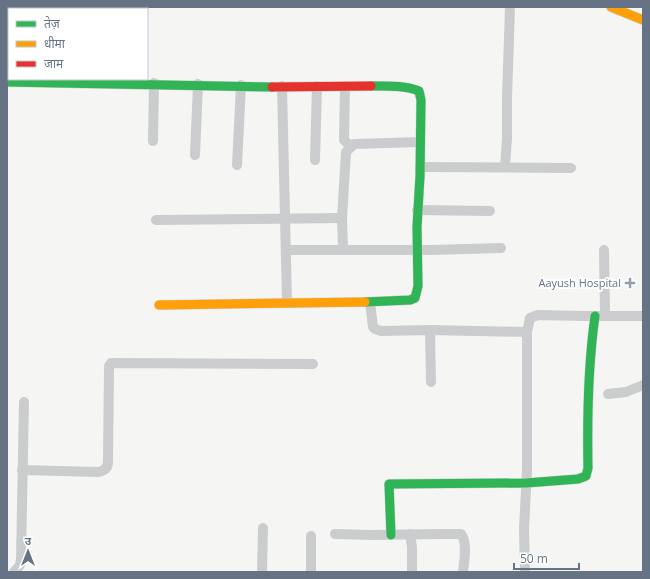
<svg xmlns="http://www.w3.org/2000/svg" width="650" height="579" font-family="'Open Sans','Noto Sans Devanagari',sans-serif">
<style>
.lines{fill:none;stroke-linecap:round;stroke-linejoin:round}
.fast-casing{stroke:#d2d4d4;stroke-width:10}
.slow-casing{stroke:#d2d4d4;stroke-width:10}
.jam-casing{stroke:#d2d4d4;stroke-width:10}
.street{stroke:#cbccce;stroke-width:10}
.fast{stroke:#30b455;stroke-width:9}
.slow{stroke:#ff9f0a;stroke-width:9}
.jam{stroke:#e5322d;stroke-width:9}
.poi-dot{fill:#97a1ac;stroke:#fff;stroke-width:1.5}
.labels{text-anchor:middle;stroke-width:4;stroke-linejoin:round;paint-order:stroke}
.poi-label{font-size:11px;fill:#657385;stroke:#fff;text-anchor:end}
</style>
<rect width="100%" height="100%" fill="#f5f6f4"/>
<g class="lines">
<defs>
<g id="fast">
<path d="M7,82L272,87"/>
<path d="M365,302L410,300L415,298L418,286L417,227L420,176L421,100L419,91C405,85 386,86 371,86"/>
<path d="M391,535L389,484L526,483L578,479L586,476L588,468C587,417 588,366 595,316"/>
</g>
<g id="slow">
<path d="M611,7L643,20"/>
<path d="M159,305L365,302"/>
</g>
<path id="jam" d="M272,87L371,86"/>
</defs>
<use href="#fast" class="fast-casing"/>
<use href="#slow" class="slow-casing"/>
<use href="#jam" class="jam-casing"/>
<g class="street">
<path d="M282,86L287,303"/>
<path d="M345,86L344,140L351,147"/>
<path d="M153,141L154,83"/>
<path d="M195,155L198,84"/>
<path d="M315,160L317,86"/>
<path d="M237,165L241,85"/>
<path d="M420,167L571,168"/>
<path d="M505,167L507,138V98L510,7"/>
<path d="M417,210L490,211"/>
<path d="M156,220L342,218"/>
<path d="M286,250H430L501,248"/>
<path d="M343,250L342,218L346,152L354,144L420,142"/>
<path d="M604,250L605,316"/>
<path d="M370,302L373,327L375,329L381,331L430,330L527,332"/>
<path d="M430,330L431,382"/>
<path d="M608,394L626,392L643,385"/>
<path d="M22,470L98,472C104,471 108,468 108,462L109,366L111,363L313,364"/>
<path d="M335,534L371,535L441,534H461C468,542 464,562 463,572"/>
<path d="M410,534L412,547V572"/>
<path d="M14,572L20,565L21,559L24,402"/>
<path d="M262,572L263,528"/>
<path d="M311,572V536"/>
<path d="M525,572L524,529L527,470V332L530,318L538,315L584,316H643"/>
</g>
<use href="#fast" class="fast"/>
<use href="#slow" class="slow"/>
<use href="#jam" class="jam"/>
</g>
<path class="poi-dot" d="M628 277h4v4h4v4h-4v4h-4v-4h-4v-4h4z"/>
<g class="labels">
<g class="poi-label">
<text x="621" y="287">Aayush Hospital</text>
</g>
</g>
<rect width="650" height="579" fill="none" stroke="#657385" stroke-width="16"/>
<rect x="8" y="8" width="140" height="72" fill="#ffffff" stroke="#c1c7ce"/>
<rect x="16" y="21" width="20" height="6" fill="#30b455" stroke="#c1c7ce"/>
<text x="44" y="28" font-size="12" fill="#657385">तेज़</text>
<rect x="16" y="41" width="20" height="6" fill="#ff9f0a" stroke="#c1c7ce"/>
<text x="44" y="48" font-size="12" fill="#657385">धीमा</text>
<rect x="16" y="61" width="20" height="6" fill="#e5322d" stroke="#c1c7ce"/>
<text x="44" y="68" font-size="12" fill="#657385">जाम</text>
<g transform="translate(28 551)" stroke="#ffffff" stroke-width="3" paint-order="stroke">
<path d="M0-3L7 15L0 10L-7 15Z" fill="#657385"/>
<text y="-6" font-size="11" font-weight="bold" text-anchor="middle" fill="#657385">उ</text>
</g>
<path d="M514 563v6h65v-6" fill="none" stroke="#657385" stroke-width="2"/>
<text x="520" y="563" font-size="12" fill="#657385" stroke="#ffffff" stroke-width="3" paint-order="stroke">50 m</text>
</svg>
